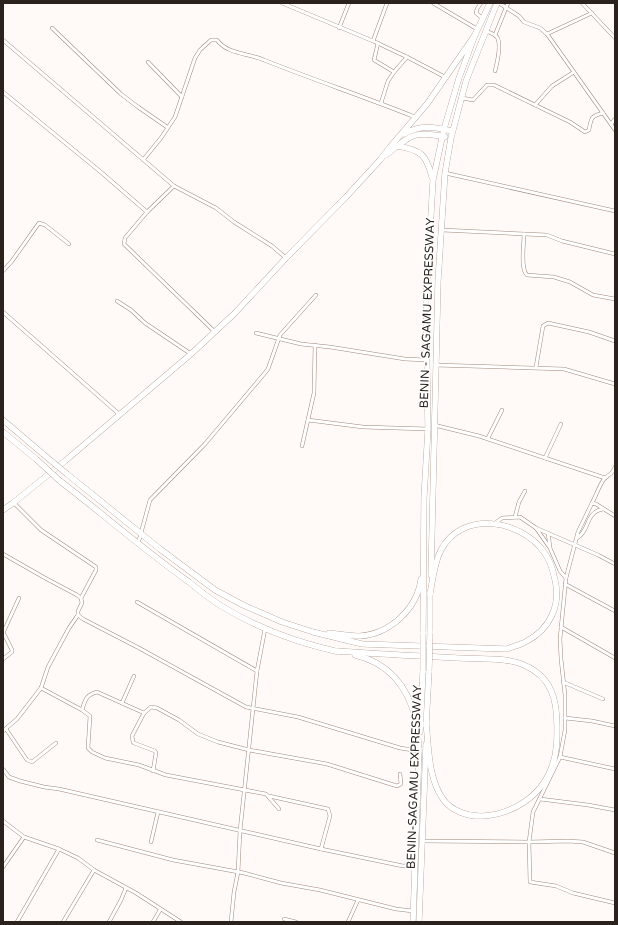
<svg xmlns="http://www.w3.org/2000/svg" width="618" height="925" font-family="'Varela Round',sans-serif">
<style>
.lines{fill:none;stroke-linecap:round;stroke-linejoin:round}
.street-casing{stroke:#9f887c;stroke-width:4}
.highway-casing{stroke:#9f887c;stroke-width:6}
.street{stroke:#fff;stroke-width:3}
.highway{stroke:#fff;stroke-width:5.5}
.highway-bridge-casing{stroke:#9f887c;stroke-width:6;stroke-linecap:butt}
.highway-bridge{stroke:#fff;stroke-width:5.5}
.labels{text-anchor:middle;stroke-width:3;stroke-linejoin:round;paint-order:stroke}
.street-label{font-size:12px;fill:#2b221d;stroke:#fff}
</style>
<rect width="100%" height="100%" fill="#fffaf7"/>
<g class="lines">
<defs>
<g id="street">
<path d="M282,3L373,41L407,57L445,77"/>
<path d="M433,3L477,29"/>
<path d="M481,3L477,9L476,13L482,18"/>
<path d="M499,3L519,16L524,22L540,28L547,34L615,130"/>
<path d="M582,3L615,38"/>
<path d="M52,28L121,94L138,107L167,127"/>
<path d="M339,28L349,3"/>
<path d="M485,31C489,32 494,34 497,37C502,45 497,63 495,71"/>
<path d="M547,34L592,13"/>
<path d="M495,35L508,3"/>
<path d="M3,40L174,186L216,208L234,222L272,246L286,258"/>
<path d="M373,41L387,3"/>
<path d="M378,43L374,60L394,72"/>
<path d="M148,62L182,97"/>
<path d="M3,92L102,173L147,212"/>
<path d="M462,98L473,100L487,85H494L570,122L585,132L589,130C591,118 591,116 603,113"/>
<path d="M381,103L388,81L394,72L407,57"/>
<path d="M535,105L552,86L574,72"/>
<path d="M611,124L615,119"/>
<path d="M143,160L161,138L175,117L195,58L200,50L211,40H217C227,54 248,53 264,60C314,80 365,97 415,117"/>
<path d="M445,173L615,211"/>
<path d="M174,186L147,212L125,238L124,244L215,332"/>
<path d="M442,230L547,235L562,241L615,254"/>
<path d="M524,234C524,244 520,269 527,275L554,277L570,282L593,295L615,299"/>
<path d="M3,271L12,261L39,223L45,225L69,244"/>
<path d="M117,301L131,310L145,323L191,354"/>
<path d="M3,312L119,414"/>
<path d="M256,333L301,344L330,347L405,359L427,360"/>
<path d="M435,365L564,369L615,384"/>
<path d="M536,367L543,326L548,323L589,332L615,341"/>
<path d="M308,420L363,427L428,429"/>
<path d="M434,425L479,436L605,478"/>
<path d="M488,438L502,410"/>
<path d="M302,446L314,393L315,345"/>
<path d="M545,458L561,424"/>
<path d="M14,503L41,530L96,567V570L81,598"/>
<path d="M592,503C596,496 599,486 604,479C608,475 613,474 615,467"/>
<path d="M515,517L519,502L525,491"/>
<path d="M494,524L502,518L520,517L536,528L598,555L615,564"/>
<path d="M536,528L550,548L560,571L566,578"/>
<path d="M548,533L550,547"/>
<path d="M577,538C590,531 585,512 603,509"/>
<path d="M138,544L150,500L205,444L264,374L268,369L280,335L316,295"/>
<path d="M3,554L45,578L77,595L81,598L82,603L78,611V615L69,628L48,667L41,688L17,719L3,731"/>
<path d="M565,584L615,611"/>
<path d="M137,602L257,671"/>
<path d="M78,615L83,619L139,648L246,707L298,717L400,748L419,751"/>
<path d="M561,627L615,658"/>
<path d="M3,632L12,650V652L3,659"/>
<path d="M3,633L19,598"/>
<path d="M563,682L603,699"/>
<path d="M41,688L82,710L90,716L88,748L92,752L105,758L139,765L166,775L266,794L279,809"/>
<path d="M122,703L134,676"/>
<path d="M82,710C85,700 86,695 97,692L144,713L151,707L157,708L179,720L198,734L218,742L249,750L327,764L397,786L401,784L400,774"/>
<path d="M144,713L132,736L133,742L134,743L155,751L156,753L153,771"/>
<path d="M565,718L592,721L615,726"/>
<path d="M6,729L27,760L32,762L56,743"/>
<path d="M560,757L615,769"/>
<path d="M3,769L9,777L20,781L44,787L59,789L321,849L403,866L415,865"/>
<path d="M269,796L328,809L330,816L321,849"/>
<path d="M540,799L588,805L615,810"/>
<path d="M3,821L24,837L59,849L78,858L94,870L136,893L181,922"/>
<path d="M97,840L173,860L244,873L281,883L320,890L396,909L413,911"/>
<path d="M423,841L529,842L533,812L560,757L565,730V695L561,659L560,639L566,578L578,532L592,503L596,504L615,516"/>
<path d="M151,842L158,812"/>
<path d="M615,853L583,842L568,841L529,842L530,882L556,886L573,893L615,903"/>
<path d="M3,867L24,837"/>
<path d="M284,919L296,922"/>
<path d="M17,922L59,849"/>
<path d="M63,922L94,870"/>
<path d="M109,922L121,900L126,888"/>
<path d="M153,922L160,910"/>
<path d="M231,922L234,892L238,872L240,831L257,671L265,629"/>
<path d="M348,922L358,900"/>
</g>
<g id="highway">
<path d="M404,134C422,124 434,127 452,131"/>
<path d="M397,146C421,150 426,154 432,177"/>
<path d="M386,155C410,136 413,130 445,137"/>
<path d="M3,420L43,454"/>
<path d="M3,432L36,459"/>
<path d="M67,474L160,549L215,590L243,605L282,622L313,632L362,644L507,649C514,646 521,645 527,641C550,629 561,605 555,580C553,570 550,560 544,552C520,519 462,510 441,550C434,563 433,579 430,594"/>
<path d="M60,481C103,514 144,550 189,582C200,591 211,600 223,607C259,629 299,643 339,652"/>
<path d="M3,510L13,503L65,461L191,354L234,314L286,258L346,197L380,160L390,147L427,104L475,35"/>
<path d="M431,575L438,281L445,173L451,138L466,81L497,3"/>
<path d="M329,633C339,634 350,636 360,636C390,634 417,609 421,579"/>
<path d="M430,633V592"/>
<path d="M423,634L424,497L428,429L426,301L433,180L444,129L459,78L475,35L490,3"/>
<path d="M337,651C377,654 417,656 458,658C478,659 506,657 524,665C552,677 557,700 557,727C557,740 557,753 552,766C542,796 513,814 483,816C469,817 451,811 443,799C428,778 429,748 426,723"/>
<path d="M355,655C389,663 408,687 416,720C418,730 418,741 419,751"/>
<path d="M426,726L429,671"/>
<path d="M420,732L423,671"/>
<path d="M413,922L419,749"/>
<path d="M419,922L426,744"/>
</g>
</defs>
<use href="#street" class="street-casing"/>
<use href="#highway" class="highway-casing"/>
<use href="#street" class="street"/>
<use href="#highway" class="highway"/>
<defs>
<g id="highway-bridge">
<path d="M43,454L67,474"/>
<path d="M36,459L60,481"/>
<path d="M423,671V634"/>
<path d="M429,671L430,633"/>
</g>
</defs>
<use href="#highway-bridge" class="highway-bridge-casing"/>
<use href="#highway-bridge" class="highway-bridge"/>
</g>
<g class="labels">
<g class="street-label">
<text transform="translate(427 313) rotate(-88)" y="4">BENIN - SAGAMU EXPRESSWAY</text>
<text transform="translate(414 777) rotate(-88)" y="4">BENIN-SAGAMU EXPRESSWAY</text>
</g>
</g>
<rect width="618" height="925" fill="none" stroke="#2b221d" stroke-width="8"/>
</svg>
